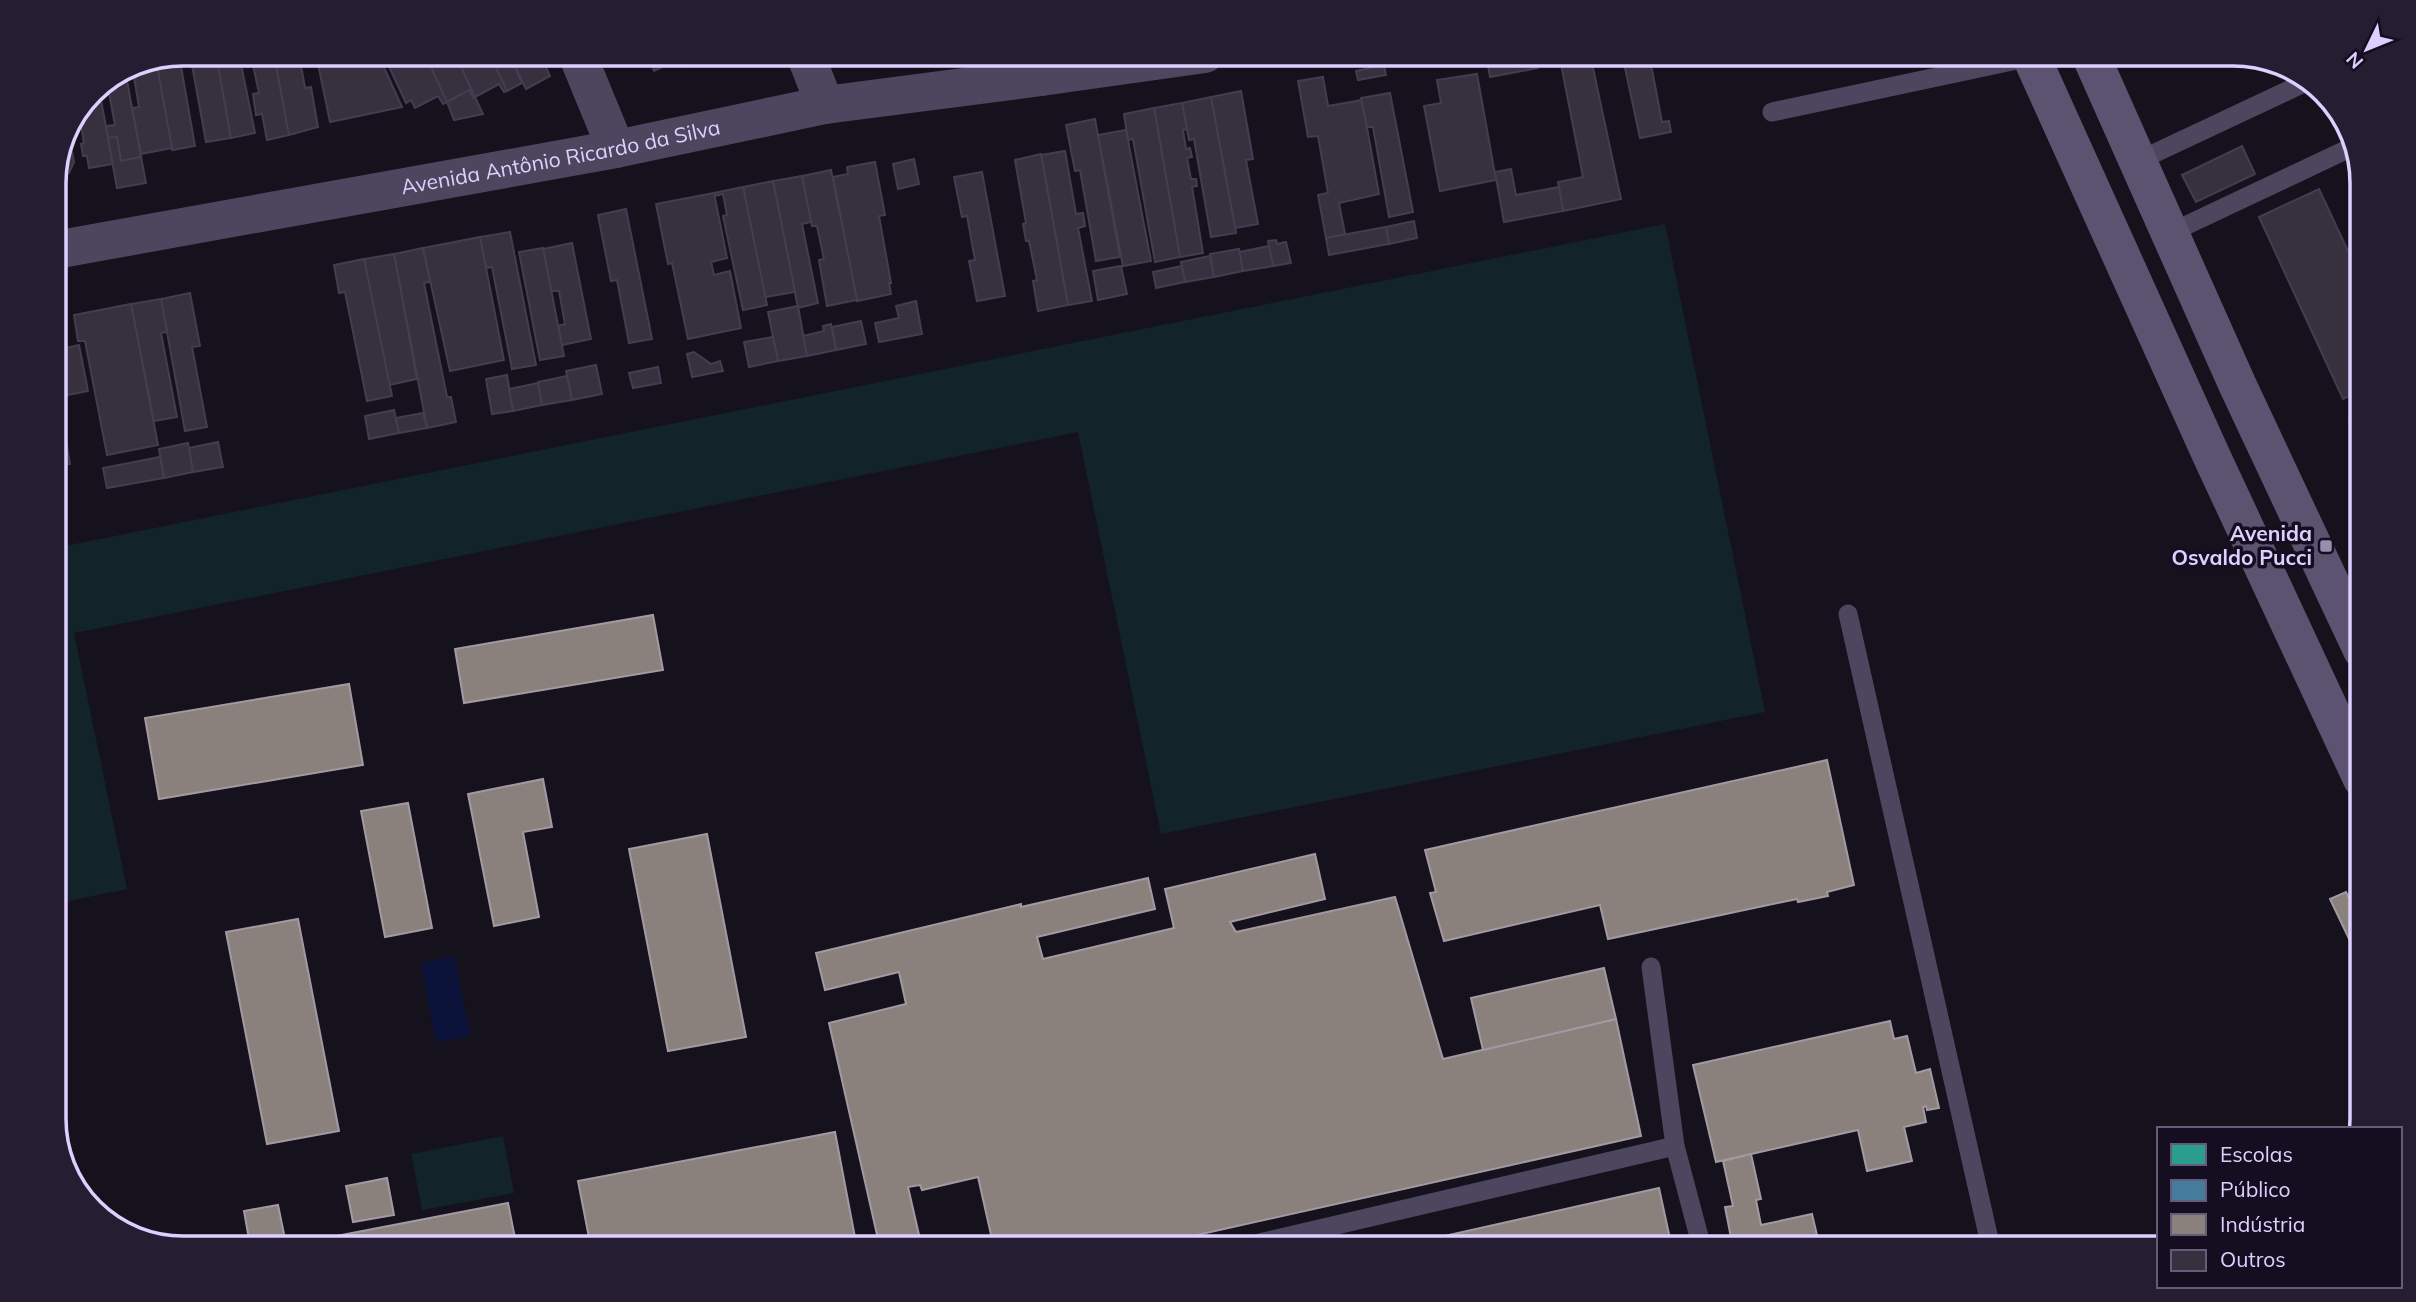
<svg xmlns="http://www.w3.org/2000/svg" width="2416" height="1302" font-family="Mulish,sans-serif">
<style>
.green{fill:#122329}
.water{fill:#0c133a}
.schools{fill:#2a9d8f;stroke:#60acb0;stroke-width:2}
.public{fill:#457b9d;stroke:#7394ba;stroke-width:2}
.industry{fill:#8a817c;stroke:#a399a3;stroke-width:2}
.building{fill:#36303f;stroke:#443c50;stroke-width:2}
.lines{fill:none;stroke-linecap:round;stroke-linejoin:round}
.lane{stroke:#4c475e;stroke-width:19}
.street{stroke:#4c475e;stroke-width:38}
.secondary{stroke:#5c5370;stroke-width:38}
.poi-dot{fill:#988eaf;stroke:#150e21;stroke-width:2.5}
.labels{text-anchor:middle;stroke-width:7;stroke-linejoin:round;paint-order:stroke}
.street-label{font-size:21px;fill:#ded0fe;stroke:#150e21}
.poi-label{font-size:21px;font-weight:bold;fill:#ded0fe;stroke:#150e21;text-anchor:end}
.rim{fill:none;stroke:#ded0fe;stroke-width:3.5}
</style>
<rect width="100%" height="100%" fill="#16121d"/>
<g class="green">
<path d="M1665,224L1765,712L1161,834L1078,432L74,633L127,889L55,904V548Z"/>
<path d="M503,1136L514,1193L422,1210L411,1154Z"/>
</g>
<path class="water" d="M455,956L470,1036L436,1042L421,963Z"/>
<path class="schools" d="M2362,487V504L2355,490Z"/>
<path class="public" d="M2236,55L2253,59L2241,65Z"/>
<g class="industry">
<path d="M653,615L663,670L464,703L455,649Z"/>
<path d="M349,684L363,765L159,799L145,718Z"/>
<path d="M1827,760L1854,885L1827,892L1828,896L1798,902L1797,899L1608,939L1600,905L1444,941L1430,893L1436,892L1425,850Z"/>
<path d="M543,779L552,827L523,832L539,917L494,926L468,794Z"/>
<path d="M408,803L432,928L385,937L361,811Z"/>
<path d="M707,834L746,1037L668,1051L629,849Z"/>
<path d="M1315,854L1325,899L1230,922L1236,932L1395,897L1443,1059L1616,1019L1641,1136L1139,1248H994L978,1177L922,1190L920,1185L908,1187L922,1248H880L829,1023L906,1004L899,972L825,990L816,953L1021,904V907L1148,878L1155,909L1037,937L1043,959L1174,928L1165,889Z"/>
<path d="M2346,892L2362,925V966L2330,899Z"/>
<path d="M298,919L339,1131L267,1144L226,932Z"/>
<path d="M1604,968L1616,1019L1483,1050L1471,998Z"/>
<path d="M1890,1021L1894,1039L1907,1036L1916,1073L1930,1069L1939,1108L1927,1110L1926,1106L1923,1107L1926,1122L1904,1127L1912,1161L1867,1171L1858,1130L1716,1162L1693,1065Z"/>
<path d="M835,1132L857,1248H591L578,1181Z"/>
<path d="M1751,1154L1761,1199L1756,1200L1761,1225L1812,1214L1820,1248H1733L1725,1207L1733,1206L1723,1161Z"/>
<path d="M387,1178L394,1215L353,1222L346,1186Z"/>
<path d="M1659,1188L1672,1248H1391Z"/>
<path d="M508,1203L517,1248H274Z"/>
<path d="M278,1205L285,1239L250,1245L244,1211Z"/>
</g>
<g class="building">
<path d="M190,54H216L231,138L206,142Z"/>
<path d="M216,54H239L255,133L231,138Z"/>
<path d="M245,54H274L289,135L267,140L262,114L256,115L253,94L259,93L253,65L247,67Z"/>
<path d="M274,54H299L305,88L311,87L318,127L289,135Z"/>
<path d="M316,54H378L402,107L330,122Z"/>
<path d="M391,54H425L447,102L443,104L438,96L415,108L411,100L406,103L385,58Z"/>
<path d="M425,54H455L475,97L473,98L469,90L447,102Z"/>
<path d="M455,54H490L507,91L504,92L499,84L475,97Z"/>
<path d="M490,54H509L522,83L507,91Z"/>
<path d="M509,54H540L550,76L526,89Z"/>
<path d="M610,54H629L614,61Z"/>
<path d="M647,54H711L682,67L679,59L654,71Z"/>
<path d="M1486,54H1536L1538,68L1490,77Z"/>
<path d="M1559,54H1590L1621,199L1563,211L1558,182L1583,177Z"/>
<path d="M1622,54H1649L1662,122L1669,121L1671,132L1640,138Z"/>
<path d="M179,55L195,146L172,150L156,60Z"/>
<path d="M156,60L172,148L141,154L132,108L139,107L132,65Z"/>
<path d="M1384,65L1386,75L1358,80L1356,71Z"/>
<path d="M125,70L141,157L121,161L117,137L108,138L106,126L115,125L107,82Z"/>
<path d="M1477,74L1496,180L1440,191L1424,106L1441,103L1437,80Z"/>
<path d="M1323,77L1328,106L1362,100L1379,194L1339,203L1345,234L1326,238L1318,195L1328,193L1318,136L1308,137L1298,81Z"/>
<path d="M99,88L100,95L90,97L92,92Z"/>
<path d="M469,90L473,98L475,97L483,114L454,120L447,102Z"/>
<path d="M1241,91L1253,159L1246,160L1258,224L1235,228L1211,97Z"/>
<path d="M1390,93L1413,212L1389,217L1373,127H1367L1361,98Z"/>
<path d="M100,95L113,164L89,168L87,156H83L81,144L84,143L80,119L90,97Z"/>
<path d="M1211,97L1236,233L1211,237L1194,139L1189,140L1182,103Z"/>
<path d="M1182,103L1187,129L1183,130L1186,149L1190,148L1192,157L1187,158L1191,179H1196L1197,186L1192,187L1203,253L1180,257L1154,108Z"/>
<path d="M1154,108L1180,257L1155,262L1133,139L1128,140L1124,114Z"/>
<path d="M1095,119L1120,257L1096,261L1080,170L1075,171L1066,125Z"/>
<path d="M1126,130L1151,261L1123,266L1098,135Z"/>
<path d="M117,137L121,161L141,157L146,183L117,188L108,138Z"/>
<path d="M70,141L74,162L69,173L55,175Z"/>
<path d="M2242,146L2255,174L2196,202L2182,175Z"/>
<path d="M1065,151L1076,214L1083,213L1085,226L1078,228L1092,301L1068,305L1041,155Z"/>
<path d="M1041,154L1068,305L1038,311L1033,281L1037,280L1029,241H1026L1023,224L1026,223L1015,160Z"/>
<path d="M914,159L919,184L898,189L893,164Z"/>
<path d="M875,162L885,215L879,216L891,283H889L891,294L857,301L833,177L848,174L847,167Z"/>
<path d="M1511,169L1516,195L1559,187L1563,211L1504,222L1495,172Z"/>
<path d="M831,170L857,300L827,306L819,260L824,259L817,226H812L811,222L802,176Z"/>
<path d="M982,172L1005,296L977,301L969,261L975,260L967,216L962,217L954,177Z"/>
<path d="M802,176L811,222L802,224L818,303L798,308L773,181Z"/>
<path d="M773,181L795,292L765,297L743,187Z"/>
<path d="M743,187L767,305L743,310L723,216L727,215L723,194L715,196L714,193Z"/>
<path d="M2319,189L2362,281V390L2343,399L2259,217Z"/>
<path d="M714,193L727,258L711,262L714,275L730,271L741,328L688,339L672,263L668,264L656,204Z"/>
<path d="M626,209L652,339L629,343L617,280L611,281L598,215Z"/>
<path d="M1414,221L1417,238L1389,244L1386,227Z"/>
<path d="M1386,227L1389,244L1329,255L1326,238Z"/>
<path d="M510,232L536,365L512,369L492,267L486,268L480,237Z"/>
<path d="M480,237L504,360L450,371L423,248Z"/>
<path d="M1276,240L1277,244L1286,242L1291,263L1273,266L1268,241Z"/>
<path d="M572,243L591,339L562,345L558,326L565,324L559,291H551L543,249Z"/>
<path d="M1269,246L1273,266L1243,271L1239,252Z"/>
<path d="M423,248L430,282L424,283L447,397H451L456,422L427,428L394,254Z"/>
<path d="M543,248L564,356L540,360L519,252Z"/>
<path d="M1239,249L1243,271L1214,277L1210,254Z"/>
<path d="M394,254L417,379L389,385L364,259Z"/>
<path d="M1210,256L1214,277L1185,282L1181,262Z"/>
<path d="M364,259L392,396L367,401L345,292L339,293L334,265Z"/>
<path d="M1121,266L1127,294L1098,300L1093,271Z"/>
<path d="M1182,266L1185,282L1156,288L1153,272Z"/>
<path d="M190,293L200,346L192,347L207,427L185,431L161,299Z"/>
<path d="M161,299L167,332L161,333L177,417L154,421L131,304Z"/>
<path d="M916,301L922,334L879,342L875,323L899,318L896,306Z"/>
<path d="M131,304L158,445L107,455L85,341H78L74,315Z"/>
<path d="M798,306L807,356L778,361L768,312Z"/>
<path d="M861,321L866,344L836,350L832,327Z"/>
<path d="M831,324L836,350L807,356L803,336L824,331L823,326Z"/>
<path d="M773,337L778,361L749,367L744,342Z"/>
<path d="M79,345L88,391L67,395L58,350Z"/>
<path d="M694,352L711,364L720,361L723,371L692,377L687,354Z"/>
<path d="M596,365L602,394L572,400L566,371Z"/>
<path d="M658,367L661,383L633,388L629,373Z"/>
<path d="M507,375L513,411L492,414L486,379Z"/>
<path d="M567,376L572,400L542,405L538,382Z"/>
<path d="M55,378L70,464L55,467Z"/>
<path d="M538,383L542,405L513,411L509,389Z"/>
<path d="M394,410L399,433L369,439L365,416Z"/>
<path d="M423,413L427,428L399,433L396,418Z"/>
<path d="M2362,415V448L2349,421Z"/>
<path d="M218,442L223,467L193,472L189,448Z"/>
<path d="M188,443L193,472L164,478L159,449Z"/>
<path d="M160,457L164,478L107,488L103,468Z"/>
</g>
<g class="lines">
<g class="lane">
<path d="M2096,68L2123,54"/>
<path d="M1772,112L2031,57"/>
<path d="M2138,161L2306,82"/>
<path d="M2170,233L2352,147"/>
<path d="M1848,614L1991,1248"/>
<path d="M1651,967L1675,1146"/>
<path d="M1238,1248L1675,1146L1702,1248"/>
</g>
<g class="street">
<path d="M577,54L616,149"/>
<path d="M805,54L825,105"/>
<path d="M1041,77L1205,54"/>
<path id="s1" d="M55,250L616,149L825,105L1041,77L1058,54"/>
</g>
<g class="secondary">
<path d="M2030,54L2212,457L2362,779"/>
<path d="M2090,54L2238,386L2362,650"/>
</g>
</g>
<rect class="poi-dot" x="2319" y="539" width="14" height="14" rx="3.5"/>
<g class="labels">
<g class="street-label">
<text dy="7" stroke="none"><textPath href="#s1" startOffset="514">Avenida Antônio Ricardo da Silva</textPath></text>
</g>
<g class="poi-label">
<text x="2312" y="541">Avenida<tspan x="2312" dy="24">Osvaldo Pucci</tspan></text>
</g>
</g>
<path d="M0 0H2416V1302H0ZM183 66H2233A117 117 0 0 1 2350 183V1119A117 117 0 0 1 2233 1236H183A117 117 0 0 1 66 1119V183A117 117 0 0 1 183 66Z" fill="#251e33" fill-rule="evenodd"/>
<path class="rim" d="M183 66H2233A117 117 0 0 1 2350 183V1119A117 117 0 0 1 2233 1236H183A117 117 0 0 1 66 1119V183A117 117 0 0 1 183 66Z"/>
<rect x="2157" y="1127" width="245" height="161" fill="#150e21" stroke="#655c79" stroke-width="2"/>
<rect x="2171" y="1144" width="35" height="21" fill="#2a9d8f" stroke="#655c79" stroke-width="2"/>
<text x="2220" y="1162" font-size="21" fill="#ded0fe">Escolas</text>
<rect x="2171" y="1180" width="35" height="21" fill="#457b9d" stroke="#655c79" stroke-width="2"/>
<text x="2220" y="1197" font-size="21" fill="#ded0fe">Público</text>
<rect x="2171" y="1214" width="35" height="21" fill="#8a817c" stroke="#655c79" stroke-width="2"/>
<text x="2220" y="1232" font-size="21" fill="#ded0fe">Indústria</text>
<rect x="2171" y="1250" width="35" height="21" fill="#36303f" stroke="#655c79" stroke-width="2"/>
<text x="2220" y="1267" font-size="21" fill="#ded0fe">Outros</text>
<g transform="translate(2367 49) rotate(227)" stroke="#150e21" stroke-width="5" paint-order="stroke">
<path d="M0-5L12 26L0 18L-12 26Z" fill="#ded0fe"/>
<text y="-10" font-size="19" font-weight="bold" text-anchor="middle" fill="#ded0fe">N</text>
</g>
</svg>
